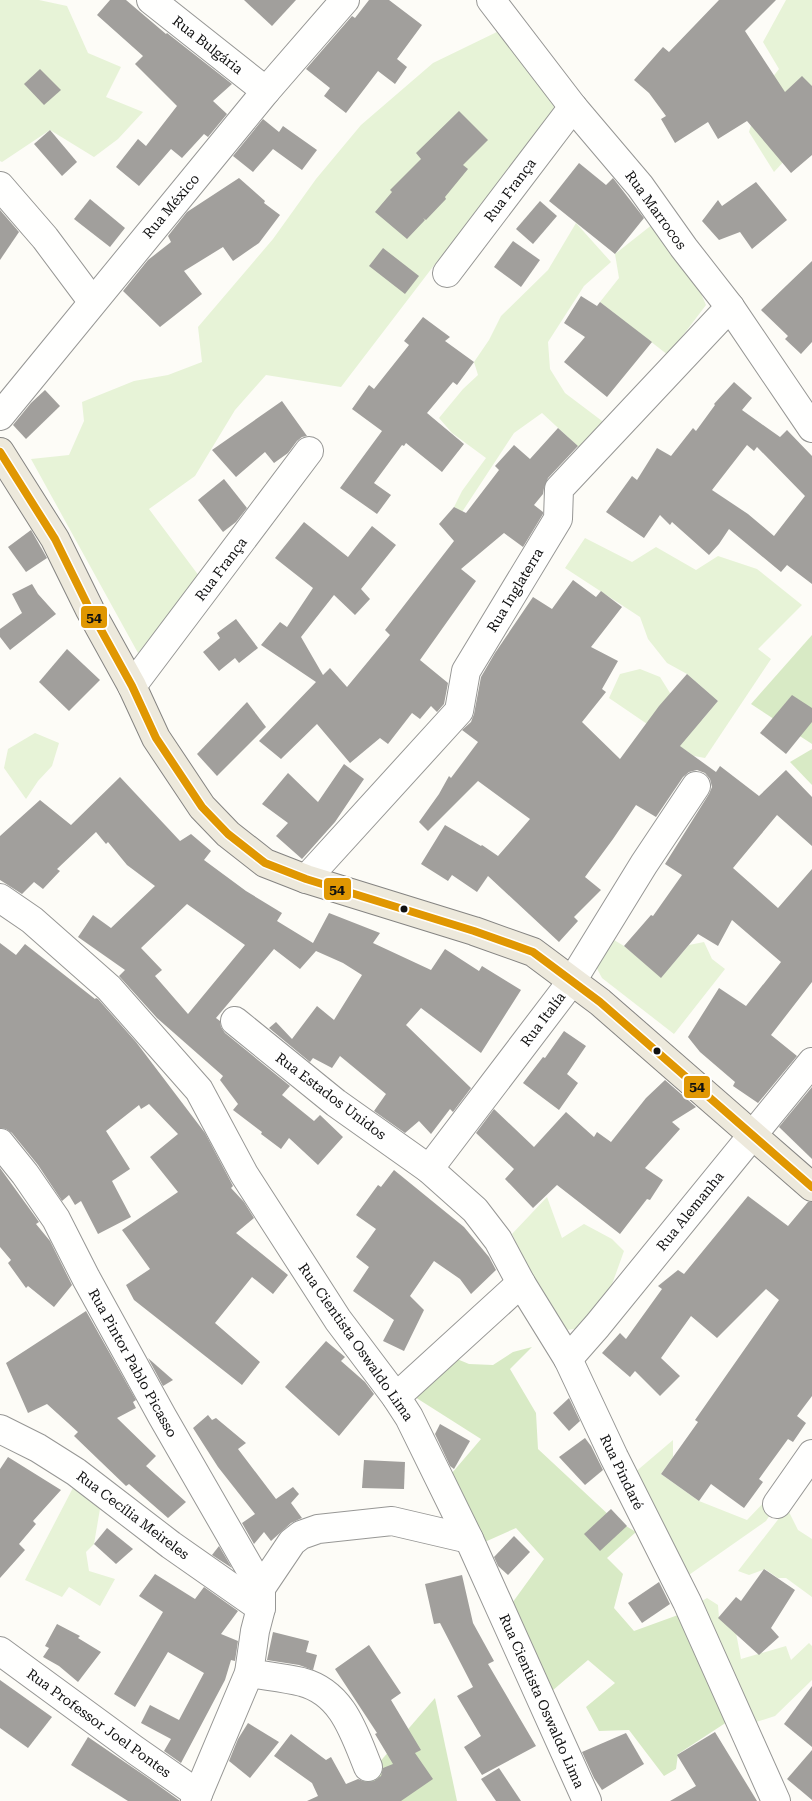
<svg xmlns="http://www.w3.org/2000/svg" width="812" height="1801" font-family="'Roboto Serif',serif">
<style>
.green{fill:#e7f3d7}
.forest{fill:#d8eac5}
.building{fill:#a19f9c;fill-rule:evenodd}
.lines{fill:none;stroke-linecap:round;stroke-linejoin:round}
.minor-casing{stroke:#979795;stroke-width:30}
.major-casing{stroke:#858482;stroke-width:30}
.minor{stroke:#fffffe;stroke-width:28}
.major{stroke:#ede9dc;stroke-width:28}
.bus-1-casing{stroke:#fff;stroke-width:11}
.bus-1{stroke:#e09702;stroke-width:8}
.bus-dot{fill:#111;stroke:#fff;stroke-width:2}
.labels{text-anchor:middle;stroke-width:5;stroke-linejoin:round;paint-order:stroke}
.street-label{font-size:14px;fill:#111;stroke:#fff}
.line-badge{stroke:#fff;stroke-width:2}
.pale-badge-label{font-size:14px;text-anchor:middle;font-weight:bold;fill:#111}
</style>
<rect width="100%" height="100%" fill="#fdfcf7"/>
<g class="green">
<path d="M0,0H39L67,6L88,53L121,67L106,97L143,112L118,139L94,157L50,130L2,162L0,161Z"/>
<path d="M786,0H812V131L774,172L749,132L761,92L779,69L763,42Z"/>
<path d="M501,30L571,109L514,170L432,268L341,387L266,375L235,410L195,476L149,509L199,576L138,653L31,459L69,455L84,421L82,402L134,381L168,375L202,362L198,327L273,239L316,179L361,125L433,63Z"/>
<path d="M576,223L611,262L584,286L548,342L550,369L565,393L614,430L583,451L542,413L514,433L462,512L454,507L462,491L486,458L452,433L439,418L463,389L478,375L474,362L489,340L501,316L548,270Z"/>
<path d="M653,224L693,275L706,305L668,355L600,302L619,278L615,254Z"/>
<path d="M585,538L632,562L656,547L696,570L718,556L757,569L802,605L758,649L771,659L705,758L694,756L609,698L620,674L640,669L660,677L670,693L702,720L718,701L687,674L667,663L648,639L640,617L565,568Z"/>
<path d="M35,733L59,743L52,766L38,781L26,799L4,768L8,749Z"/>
<path d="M609,937L624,946L661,977L689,945L704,942L712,959L725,969L674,1034L602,978L593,961Z"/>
<path d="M547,1197L562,1238L584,1224L612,1239L624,1251L597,1326L559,1331L512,1234Z"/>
<path d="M673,1440V1457L661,1474L699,1501L747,1520L769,1497L777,1504L766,1521L686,1577L633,1474Z"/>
<path d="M76,1482L101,1503L94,1544L86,1552L89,1571L115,1579L100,1606L69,1587L62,1597L25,1580Z"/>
<path d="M787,1508L798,1530L812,1539V1597L786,1578H778L765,1569L749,1575L738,1571Z"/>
<path d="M707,1598L718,1605L719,1618L736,1633L741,1659L786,1646L791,1660L809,1643L812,1646V1680L775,1716L753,1723L678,1615Z"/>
</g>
<g class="forest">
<path d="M812,635V744L751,704Z"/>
<path d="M812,749V785L790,762Z"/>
<path d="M532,1347L510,1369L536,1413L538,1449L611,1517L636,1532L607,1558L623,1574L614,1608L634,1631L678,1615L730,1720L678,1754L676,1769L664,1776L629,1730L599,1731L586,1707L615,1683L588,1660L552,1691L510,1606L544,1559L516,1528L478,1545L446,1480L481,1439L407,1392L445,1354L469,1364L493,1365L513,1352Z"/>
<path d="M435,1698L457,1801H346Z"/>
</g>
<g class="building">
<path d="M110,0H126L166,34L167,33L232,84L213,101L227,114L208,137L204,134L182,158L171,149L139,186L116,167L138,139L146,146L177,106L135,64L143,56L97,15Z"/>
<path d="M244,0H296L272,26Z"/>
<path d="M369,0H389L422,25L397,59L407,67L395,84L378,71L346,113L324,96L330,88L306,69L352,16L355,18Z"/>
<path d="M719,0H776L745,31L785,92L802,76L812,86V155L791,173L747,121L718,139L708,122L675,143L661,119L666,116L649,93L634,80L663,47L669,52Z"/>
<path d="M40,69L61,90L44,105L24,84Z"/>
<path d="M459,111L488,140L463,165L468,169L445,197L446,199L426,220L423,218L425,220L407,239L375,212L392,192L390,190L421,159L416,153Z"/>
<path d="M263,119L279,132L283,126L317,150L302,170L273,149L253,172L233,156Z"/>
<path d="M50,130L77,162L62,176L34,144Z"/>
<path d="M579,163L606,185L613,178L644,218L615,254L549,201Z"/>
<path d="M239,178L265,201L264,203L280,215L259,243L233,261L223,247L184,271L202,294L160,327L123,291L148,260L171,242L168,236L187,212Z"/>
<path d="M756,182L787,220L752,249L740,232L719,240L702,221L718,200L722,206Z"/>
<path d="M90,199L125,228L110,247L74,219Z"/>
<path d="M540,201L557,216L533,244L516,229Z"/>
<path d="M0,210L19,232L0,260Z"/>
<path d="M513,241L540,260L521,287L494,267Z"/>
<path d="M383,248L419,276L405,294L369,266Z"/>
<path d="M812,261V342L801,354L785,339L788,336L761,310Z"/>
<path d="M581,296L597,306L600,302L652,342L607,397L564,362L585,337L564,323Z"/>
<path d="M423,317L450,337L445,341L474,362L457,385L453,382L427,413L464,444L442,472L406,443L404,446L402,445L374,483L391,495L377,514L340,488L382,431L352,409L369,385L374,389L409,345L404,341Z"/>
<path d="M734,382L752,398L742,410L780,437L787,430L812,456V584L787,565L781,572L729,529L719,544L709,555L672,522L670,525L660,515L644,538L606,512L632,476L637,480L657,448L671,456L693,428L696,431L715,405L714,404ZM747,445L754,451L757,447L805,496L774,536L748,514L712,490Z"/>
<path d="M45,390L60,406L26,439L13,425L31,403Z"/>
<path d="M282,401L307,436L302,437L297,441L288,453L274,463L265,452L236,477L212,450Z"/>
<path d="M558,428L578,446L548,478L544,488L543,494L534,505L543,512V514L523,547L504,533L461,569L476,581L420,660L448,683L444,704L437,712L431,706L420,719L412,713L388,744L380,738L350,763L317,724L281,759L259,741L316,682L261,645L280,622L287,627L313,588L275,558L304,522L348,557L372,526L396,545L361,589L370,599L355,615L334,595L301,637L323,675L330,668L347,687L390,635L385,630L454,541L439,524L454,507L466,513L499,470L495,466L514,445L530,459Z"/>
<path d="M224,479L247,508L236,522L223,532L198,500Z"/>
<path d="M31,530L47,558L26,572L8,547Z"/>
<path d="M573,580L596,597L601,591L622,607L591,647L618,661L602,689L606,692L582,722L620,759L659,706L687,674L718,701L680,746L716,772L720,766L759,796L786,770L812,797V846L777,815L733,868L778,908L812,869V982L771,1035L797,1056L758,1103L733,1086L735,1082L700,1052L688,1037L719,988L746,1006L781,962L732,920L718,946L698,934L661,978L624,946L651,915L653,916L682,875L665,864L709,794L712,787L710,779L705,773L697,770L689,772L683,777L656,817L636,805L613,839L585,877L601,890L574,917L578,921L559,942L488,876L477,892L452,875L448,881L421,864L445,825L481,846L482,845L498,856L530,819L478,781L428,831L419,822L439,794L449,776L451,778L478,742L462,730L471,722L474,714L481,677L495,653L533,597L552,609Z"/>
<path d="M32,584L38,594L56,614L10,650L0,637V629L22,613L12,594Z"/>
<path d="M236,619L258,648L239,663L235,658L219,671L203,652L220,638L217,633Z"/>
<path d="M67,649L100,680L69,711L39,682Z"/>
<path d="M792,695L812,708V722L786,754L760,733Z"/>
<path d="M247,702L266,727L217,776L197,754Z"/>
<path d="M344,764L364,779L335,822L302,859L276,836L288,823L262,804L288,773L318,802Z"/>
<path d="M120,777L180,841L191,834L211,851L204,860L246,891L282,913L277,921L313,943L329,913L380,933L373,943L431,970L445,949L479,971L482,966L521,990L481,1053L421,1008L406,1025L471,1088L453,1112L450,1109L431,1134L419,1121L405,1133L374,1111L386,1094L340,1056L332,1068L313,1058L310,1062L269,1028L276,1022L292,1039L317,1006L334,1020L362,975L343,963L316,951L300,969L274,949L216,1018L220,1021L221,1027L225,1033L290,1086L282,1095L314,1121L320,1115L343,1137L318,1165L289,1138L281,1149L261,1134L262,1132L233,1110L238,1104L220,1080L223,1076L157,1018L119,976L125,970L78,937L93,915L111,928L155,886L127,865L108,842L106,844L96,832L57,869L60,871L43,889L34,882L22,894L0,880V836L40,800L71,825ZM187,904L245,945L188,1014L155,976L162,970L141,948Z"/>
<path d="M0,943L16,955L25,944L95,999L96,998L98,999L136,1042L205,1133L233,1186L231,1188L244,1202L254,1218L236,1233L288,1275L273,1294L252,1277L215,1323L260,1362L242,1385L134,1300L126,1285L150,1269L122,1230L178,1192L150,1157L178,1134L149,1104L141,1109L139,1105L106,1131L130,1169L112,1181L131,1217L98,1234L81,1201L75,1205L69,1195L62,1201L38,1165L12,1133L6,1129L0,1128Z"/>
<path d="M564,1031L586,1046L567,1074L578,1083L559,1110L523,1083L543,1057L545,1058Z"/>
<path d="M665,1080L696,1107L672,1122L680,1129L645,1168L663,1180L650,1200L647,1199L620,1234L557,1185L533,1208L505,1179L514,1169L476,1133L494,1109L534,1147L566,1112L594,1137L597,1132L611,1142L646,1098Z"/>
<path d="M812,1087V1159L779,1127Z"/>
<path d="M0,1168L39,1222L36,1224L50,1241L72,1285L54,1307L28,1286L26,1288L8,1263L11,1260L0,1247Z"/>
<path d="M394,1170L464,1227L489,1257L496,1270L471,1294L460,1279L434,1261L410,1296L424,1310L404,1351L383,1341L394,1320L353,1291L369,1267L356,1257L376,1229L356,1215L378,1185L381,1187Z"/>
<path d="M748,1196L788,1226L808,1202H812V1396L797,1416L806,1423L793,1442L788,1439L759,1479L763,1482L744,1508L711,1484L699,1501L661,1474L698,1422L695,1420L779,1300L766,1289L717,1338L691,1316L661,1358L680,1376L660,1396L635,1371L630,1377L602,1353L620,1333L626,1339L662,1289L658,1286L678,1270L684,1274Z"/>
<path d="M86,1311L136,1400L133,1402L136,1408L117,1418L156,1456L146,1466L186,1502L168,1518L129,1484L126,1486L74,1436L78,1432L47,1404L28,1413L6,1363Z"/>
<path d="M326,1341L345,1357L341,1361L365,1382L374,1394L339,1436L285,1387Z"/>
<path d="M148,1358L173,1380L163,1386Z"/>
<path d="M569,1398L580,1421L569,1431L553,1413Z"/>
<path d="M208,1415L212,1420L216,1418L246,1443L238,1449L276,1499L293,1487L299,1494L291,1503L302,1518L291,1523L271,1541L264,1532L254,1544L242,1523L255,1514L218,1467L193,1428Z"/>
<path d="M440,1424L470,1441L454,1469L450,1466L435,1434Z"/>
<path d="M585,1438L591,1446L603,1470L585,1485L559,1457Z"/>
<path d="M8,1457L61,1490L33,1521L36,1524L19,1544L25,1550L0,1578V1469Z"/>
<path d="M364,1460L405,1462L404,1489L362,1488Z"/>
<path d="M611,1509L627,1526L600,1551L584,1534Z"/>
<path d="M107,1528L133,1549L116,1564L94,1544Z"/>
<path d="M514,1536L530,1552L508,1575L498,1566L494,1557Z"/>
<path d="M219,1546L232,1568L212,1555Z"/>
<path d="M764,1569L795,1590L771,1628L779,1637L759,1655L718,1618L736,1597L741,1601Z"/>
<path d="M155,1574L195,1599L204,1587L238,1611L221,1634L238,1641L235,1661L231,1660L225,1680L181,1763L164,1751L171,1739L141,1723L150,1705L179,1720L204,1673L168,1652L135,1707L114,1694L163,1612L139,1596Z"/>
<path d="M462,1575L473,1623L494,1661L488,1664L536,1746L482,1775L464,1747L481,1736L457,1696L473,1687L440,1623L434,1624L425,1584Z"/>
<path d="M659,1582L670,1604L642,1623L628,1603Z"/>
<path d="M57,1624L80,1636L78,1638L101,1652L78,1682L59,1666L43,1657L49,1648L45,1646Z"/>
<path d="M273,1632L309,1641L306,1652L317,1655L313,1670L299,1665L267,1660Z"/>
<path d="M369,1645L401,1693L391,1700L421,1750L415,1753L433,1779L401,1801H307L318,1796L312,1783L274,1756L291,1734L326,1760L331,1757L346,1784L358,1779L366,1782L374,1781L381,1776L383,1768L393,1764L375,1734L377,1733L335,1669Z"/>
<path d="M0,1680L52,1717L28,1748L0,1728Z"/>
<path d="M812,1686V1747L784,1724Z"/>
<path d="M248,1723L279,1742L250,1778L229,1761L238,1739Z"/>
<path d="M715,1732L757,1801H670L696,1786L677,1755Z"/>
<path d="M626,1733L644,1764L602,1790L594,1778L582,1752Z"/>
<path d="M88,1737L148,1778L180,1801H128L71,1765Z"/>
<path d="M812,1750V1800L787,1779Z"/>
<path d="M499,1768L521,1801H496L481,1779Z"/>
</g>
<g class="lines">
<defs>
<g id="minor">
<path d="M151,0L266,91"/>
<path d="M491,0L573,107L640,186L684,248L730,307L812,428"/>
<path d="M0,186L45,238L92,301"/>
<path d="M447,273L573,107"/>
<path d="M0,416L266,91L345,0"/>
<path d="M132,686L309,451"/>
<path d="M306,879L459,711L466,671L558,519L559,489L730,307"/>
<path d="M0,898L32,920L109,988L199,1090L244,1174L338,1320L396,1397L409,1417L469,1539L587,1801"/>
<path d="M235,1021L336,1103L429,1169L475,1210L498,1240L521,1283L568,1359L614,1457L687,1602L776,1801"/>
<path d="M0,1143L25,1174L56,1219L86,1278L162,1416L261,1588"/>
<path d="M429,1169L572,981L644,864L696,786"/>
<path d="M568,1359L597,1326L812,1062"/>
<path d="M396,1397L521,1283"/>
<path d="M0,1429L38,1448L76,1472L171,1545L261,1608"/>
<path d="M777,1504L812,1454"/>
<path d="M0,1651L135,1750L198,1794"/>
<path d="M249,1673C266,1676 285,1678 302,1682C343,1693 354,1733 368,1767"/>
<path d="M195,1801L249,1673L255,1631L261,1608V1588L292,1542L301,1535L318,1529L392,1521L469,1539"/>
</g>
<path id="major" d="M0,452L55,539L90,610L132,686L156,738L202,807L228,834L265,863L306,879L474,931L533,952L600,1002L812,1187"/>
</defs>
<use href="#minor" class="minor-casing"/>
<use href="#major" class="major-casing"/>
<use href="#minor" class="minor"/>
<use href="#major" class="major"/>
<defs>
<path id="bus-1" d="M0,452L55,539L90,610L132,686L156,738L202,807L228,834L265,863L306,879L474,931L533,952L600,1002L812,1187"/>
</defs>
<use href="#bus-1" class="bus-1-casing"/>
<use href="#bus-1" class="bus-1"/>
</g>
<g class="bus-dot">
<circle cx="404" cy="909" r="4.5"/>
<circle cx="657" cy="1051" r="4.5"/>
</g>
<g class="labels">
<g class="street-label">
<text transform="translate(208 45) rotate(38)" y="5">Rua Bulgária</text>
<text transform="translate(510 190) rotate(-53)" y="5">Rua França</text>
<text transform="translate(171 206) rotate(-50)" y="5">Rua México</text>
<text transform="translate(656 210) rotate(54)" y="5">Rua Marrocos</text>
<text transform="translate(221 569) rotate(-53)" y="5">Rua França</text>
<text transform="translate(515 590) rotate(-59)" y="5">Rua Inglaterra</text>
<text transform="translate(543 1019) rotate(-53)" y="5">Rua Italía</text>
<text transform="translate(331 1096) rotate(37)" y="5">Rua Estados Unidos</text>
<text transform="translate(690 1211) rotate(-51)" y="5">Rua Alemanha</text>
<text transform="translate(356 1342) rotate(55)" y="5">Rua Cientista Oswaldo Lima</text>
<text transform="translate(133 1363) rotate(61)" y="5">Rua Pintor Pablo Picasso</text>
<text transform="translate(622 1472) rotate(64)" y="5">Rua Pindaré</text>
<text transform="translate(133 1515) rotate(37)" y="5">Rua Cecília Meireles</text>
<text transform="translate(542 1701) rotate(66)" y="5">Rua Cientista Oswaldo Lima</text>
<text transform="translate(99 1723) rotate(36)" y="5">Rua Professor Joel Pontes</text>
</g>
</g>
<g class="line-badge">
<rect x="80" y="605" width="28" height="24" rx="5" fill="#e09702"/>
<rect x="323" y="877" width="29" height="24" rx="5" fill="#e09702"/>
<rect x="683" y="1075" width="28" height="24" rx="5" fill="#e09702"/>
</g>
<g class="pale-badge-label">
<text x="94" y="622">54</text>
<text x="337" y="894">54</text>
<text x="697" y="1091">54</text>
</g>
</svg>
